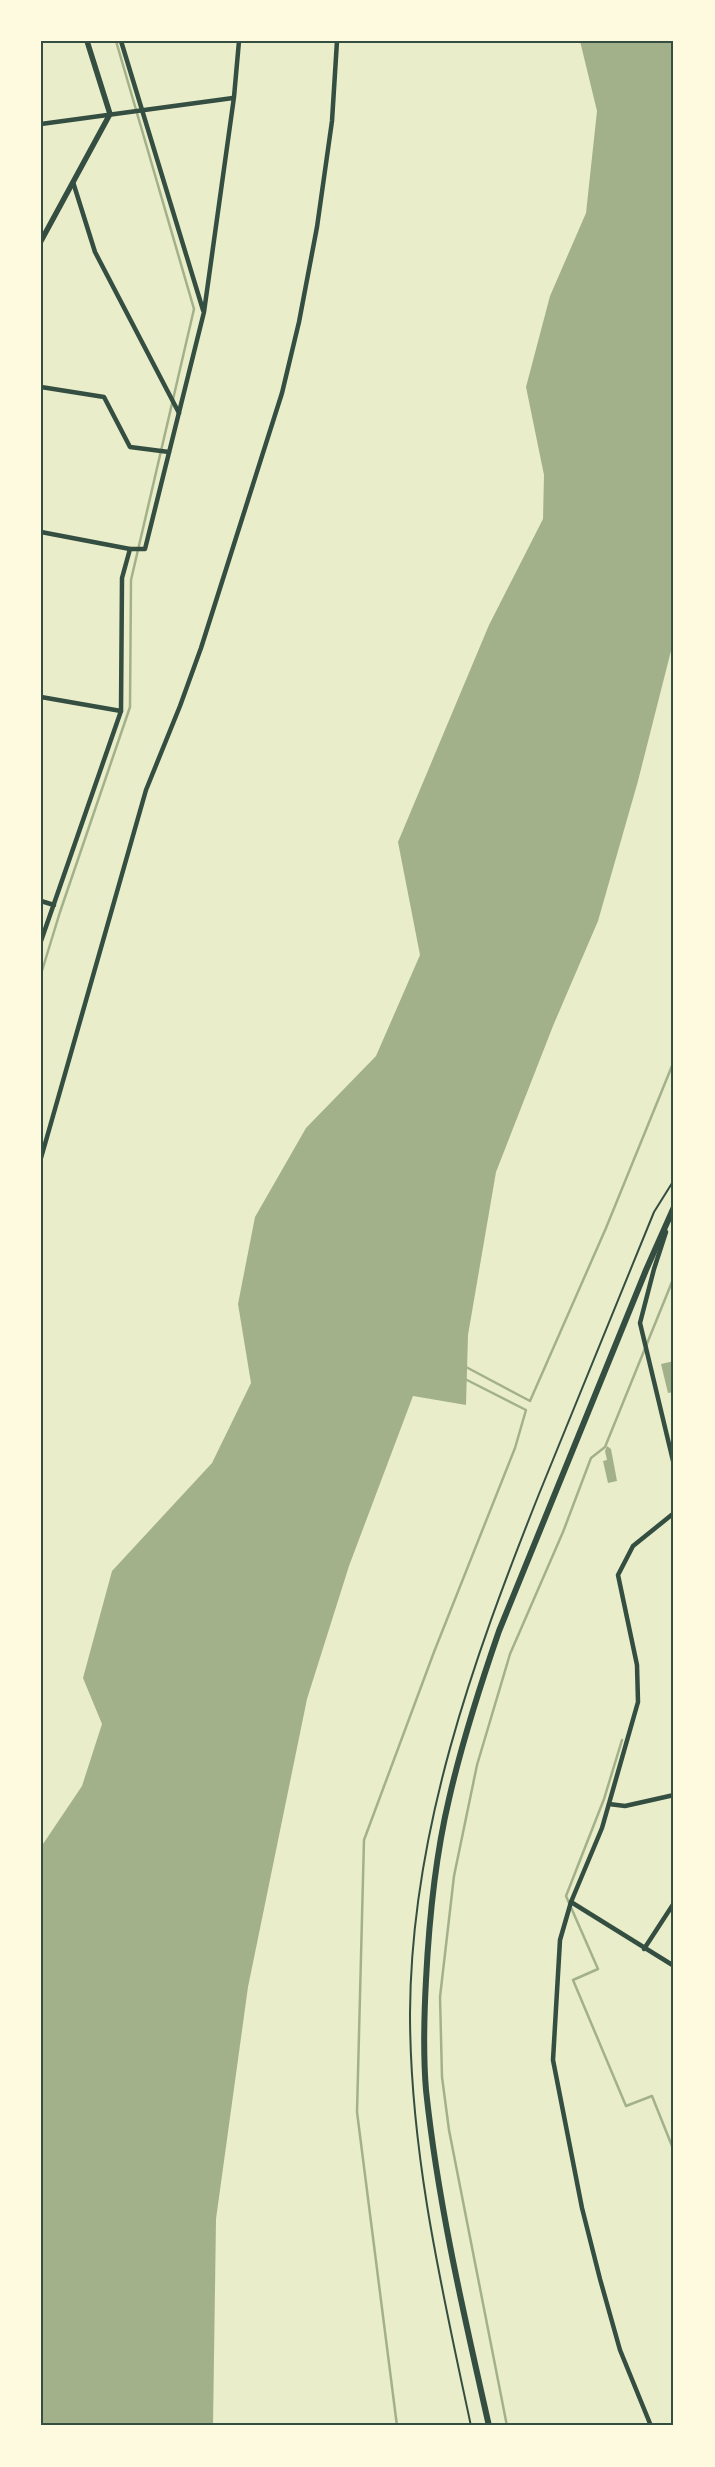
<svg xmlns="http://www.w3.org/2000/svg" width="715" height="2467" font-family="Helvetica,sans-serif">
<style>
.water{fill:#a3b18a}
.lines{fill:none;stroke-linecap:round;stroke-linejoin:round}
.stream{stroke:#a3b18a;stroke-width:2.5}
.path{stroke:#344e41;stroke-width:2}
.minor{stroke:#344e41;stroke-width:4.5}
.tertiary{stroke:#344e41;stroke-width:5.5}
.secondary{stroke:#344e41;stroke-width:6}
.neatline{fill:none;stroke:#344e41;stroke-width:2}
</style>
<rect width="100%" height="100%" fill="#e9edc9"/>
<g class="water">
<path d="M580,41H674V639L638,781L598,921L553,1026L496,1172L468,1335L466,1405L413,1396L349,1566L307,1699L248,1987L216,2219L213,2426H41V1847L82,1786L102,1724L83,1678L112,1571L212,1463L251,1383L238,1304L255,1217L306,1128L376,1056L420,955L398,842L489,625L543,519L544,475L526,387L550,296L586,213L597,111Z"/>
<path d="M674,1361V1392L668,1393L661,1364Z"/>
<path d="M607,1446L611,1449L617,1481L608,1483L603,1461L607,1460L605,1451Z"/>
</g>
<g class="lines">
<g class="stream">
<path d="M41,974L60,912L130,707L131,580L194,309L116,41"/>
<path d="M466,1367L530,1401L606,1228L674,1061"/>
<path d="M622,1740L604,1799L566,1896L598,1969L573,1980L626,2106L652,2096L674,2151"/>
<path d="M397,2426L357,2112L364,1840L434,1652L515,1448L526,1410L465,1379"/>
<path d="M507,2426L449,2130L442,2077L440,1997L454,1876L477,1765L510,1654L563,1532L591,1458L605,1447L674,1277"/>
</g>
<path class="path" d="M471,2426C442,2290 410,2153 410,2013C411,1832 473,1660 539,1494C577,1400 615,1306 654,1212L674,1180"/>
<g class="minor">
<path d="M121,41L203,310"/>
<path d="M41,124L233,98"/>
<path d="M73,182L95,252L179,413"/>
<path d="M41,387L104,397L130,447L169,452"/>
<path d="M41,532L130,549H145L204,312L234,97L239,41"/>
<path d="M41,697L121,711"/>
<path d="M41,901L54,905"/>
<path d="M41,941L121,711L122,578L130,549"/>
<path d="M41,1158L146,790L180,706L201,648L282,393L299,322L317,227L332,121L337,41"/>
<path d="M666,1232L654,1269L640,1323L674,1465"/>
<path d="M609,1804L625,1806L674,1795"/>
<path d="M571,1902L674,1966"/>
<path d="M644,1949L674,1903"/>
<path d="M651,2426L620,2350L600,2279L582,2208L553,2060L560,1940L571,1902L602,1828L638,1702L637,1665L618,1575L633,1546L674,1513"/>
</g>
<path class="tertiary" d="M41,241L110,114L87,41"/>
<path class="secondary" d="M489,2426C464,2315 438,2204 426,2090C423,2054 424,2017 426,1980C429,1920 435,1858 449,1799C462,1742 480,1686 499,1631L646,1270L674,1207"/>
</g>
<rect width="715" height="2467" fill="none" stroke="#fefae0" stroke-width="85"/>
<rect x="42" y="42" width="630" height="2382" class="neatline"/>
</svg>
